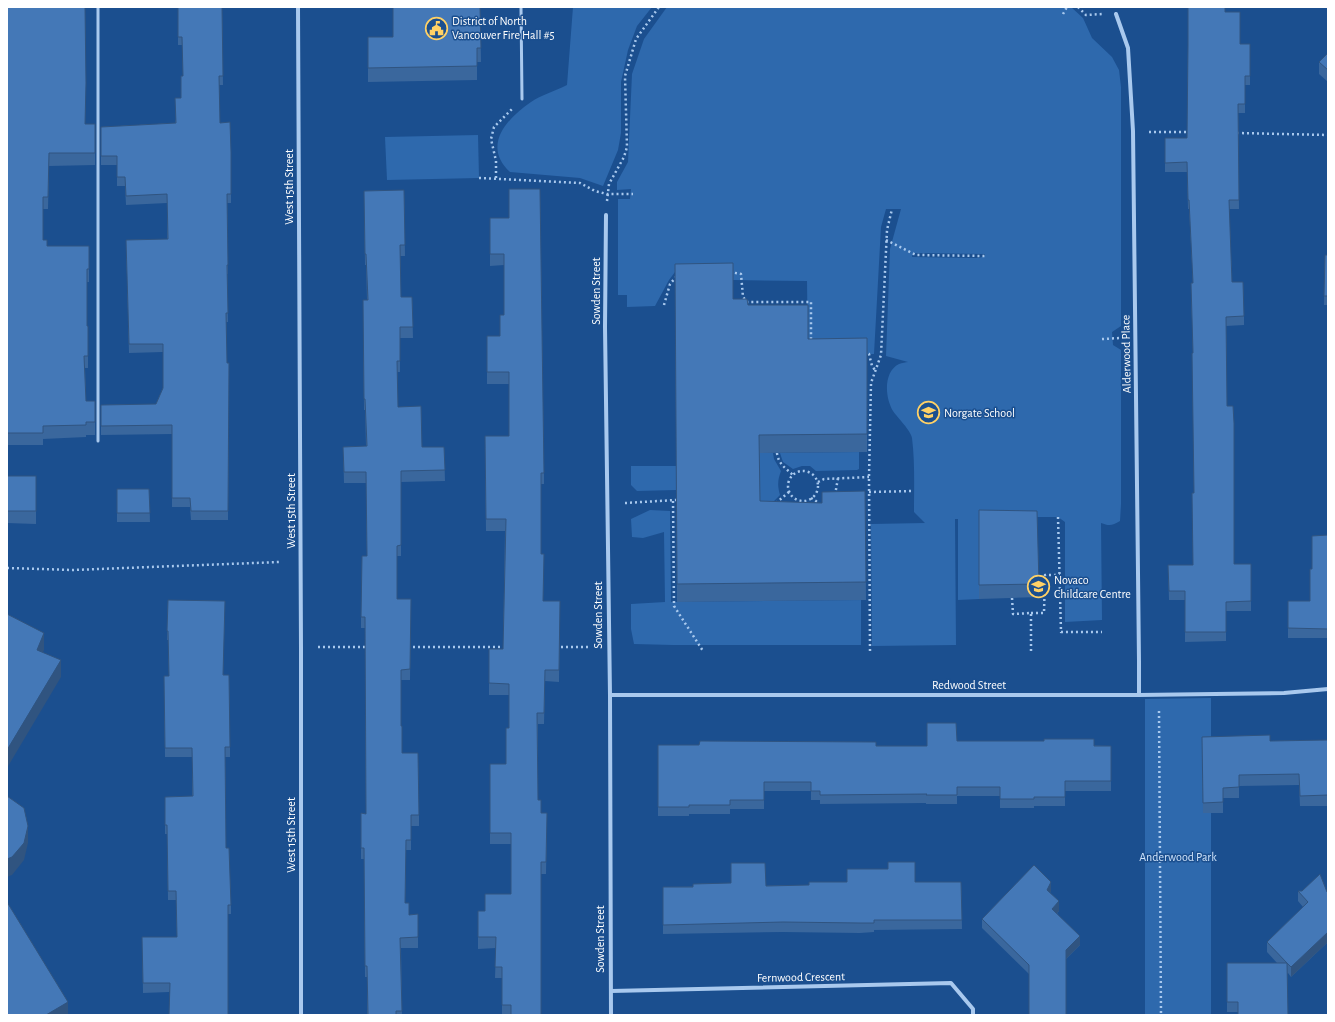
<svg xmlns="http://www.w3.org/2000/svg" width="1335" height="1022" font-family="'Alegreya Sans',sans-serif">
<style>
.green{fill:#2e69ad;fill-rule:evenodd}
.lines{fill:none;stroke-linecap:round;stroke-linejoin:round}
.path{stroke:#a9c9ee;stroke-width:2.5;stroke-dasharray:2 3;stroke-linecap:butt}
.service{stroke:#a9c9ee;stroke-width:3}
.minor{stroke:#a9c9ee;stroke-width:4}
.wall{fill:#3a679d}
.shaded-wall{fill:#305480}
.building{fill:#4478b7;stroke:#305480}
.labels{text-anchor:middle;stroke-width:3;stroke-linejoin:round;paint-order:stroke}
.poi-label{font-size:12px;fill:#fff;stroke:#1b4f8f;text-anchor:start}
.street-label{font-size:12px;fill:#fff;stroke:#1b4f8f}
.park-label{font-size:12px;fill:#cfe3fa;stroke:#1b4f8f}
</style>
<rect width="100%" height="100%" fill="#1b4f8f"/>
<g class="green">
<path d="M573,7H652L637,26L628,50L621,82V133L618,150L603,186L580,178L510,172C482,146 506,119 531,102C541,95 555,91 567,85Z"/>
<path d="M667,7H1071L1083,18L1092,38L1112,57L1119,70L1121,87V326L1112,332L1113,345L1121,350V504L1120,521C1112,526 1109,526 1101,523L1102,620L1065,622V522L1058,517H1037L979,524V599L958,600V519H955L956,645L872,646L871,524L925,523L914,512C914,489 915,461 912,438C911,431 898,418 893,411C885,398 883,372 899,364C902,363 906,362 908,362L886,356L890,249L901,209H886L881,227L874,354L808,356L807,281L733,280L675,272L669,280L655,306L627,307V295H618V199H630L631,189L617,190V182L628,162L632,74L644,39ZM913,253L985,254V256L979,258L912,257Z"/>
<path d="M478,135L479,178L387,180L385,137Z"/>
<path d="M859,452V469L857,470L816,471L810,466H802L793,469L783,462L780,453Z"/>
<path d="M759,453H773L774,459L781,471C778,479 777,485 780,495L769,506H760Z"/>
<path d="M631,466H676V490L637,491L631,485Z"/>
<path d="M650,510L670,511L671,602L861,600V645H673L634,644L631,629V604L665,602L664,532L643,538L632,537L631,519Z"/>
<path d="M1211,698V1015H1145V699Z"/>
</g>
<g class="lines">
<g class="path">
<path d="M1078,7L1086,15L1102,14"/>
<path d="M1063,14L1067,7"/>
<path d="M1149,132H1190"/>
<path d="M1237,133L1328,135"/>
<path d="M479,178L580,183L595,191L607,194H633"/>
<path d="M496,178V161L491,139L494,127L512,109"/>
<path d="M607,201L609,184L624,157L627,147L625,76L636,39L659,7"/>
<path d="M886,240L916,255L985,256"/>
<path d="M730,272L741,274L743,297L747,302H811V342"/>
<path d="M664,305L670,284L676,277"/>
<path d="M1102,339L1121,338"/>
<path d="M864,352L869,354L872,366L875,370"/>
<path d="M777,453C778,463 785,468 793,475"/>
<circle cx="803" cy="486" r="15"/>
<path d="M818,482L824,479L869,477"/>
<path d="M869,492L914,491"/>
<path d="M835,495L838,478"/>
<path d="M811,498L819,503"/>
<path d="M673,501L674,606L703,651"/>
<path d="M625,503L676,500"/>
<path d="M776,503L789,492"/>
<path d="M1058,517L1061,632H1102"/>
<path d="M7,568L73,570L280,562"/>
<path d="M1012,598L1013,614L1031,613V651"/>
<path d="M1031,613H1044L1045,575H1060"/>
<path d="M318,647H367"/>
<path d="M408,647H505"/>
<path d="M556,647H589"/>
<path d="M870,651L869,477L871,383L881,355L887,230L892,209"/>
<path d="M1159,711L1161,1015"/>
</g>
<g class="service">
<path d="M98,7V441"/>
<path d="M521,7L522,99"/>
</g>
<g class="minor">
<path d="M298,7L301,647V1015"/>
<path d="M1116,14L1128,48L1133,131L1139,661V695"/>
<path d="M606,215L605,327L610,695L611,1015"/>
<path d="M610,695H1139L1284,693L1328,689"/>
<path d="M611,991L951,983L973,1009V1015"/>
</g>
</g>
<g class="wall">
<path d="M7,7L85,124H95V165L49,166L48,209H43V240L47,246H89V282H87V326H88V368H85L86,401H95V435H86V437L43,439V445H7Z"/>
<path d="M161,7H222L223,85H219L220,123L231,152V203H227L228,274H227L228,322H226L227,363H229L228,520H191L190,507H172V434L101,435V405L156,404L163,388V352L129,353L126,240L167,239V203L126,205L125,186H117V165H101V127L175,123L181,98L183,76L182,45H178V8H161Z"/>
<path d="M480,7L481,62H477V80L368,82V37H393Z"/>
<path d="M1225,12L1240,44H1250V85H1245V113H1238L1239,209H1229L1232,282L1244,316V325L1226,326L1227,406L1234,564H1251V611H1226V641L1185,642V600H1169L1168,565H1193L1194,493L1193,353L1191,293V283H1193L1189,209H1188L1187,172H1165V138H1187Z"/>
<path d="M1328,53V82L1319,74V62Z"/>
<path d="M404,190L405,256H400L401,297H412L413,338H400V372H397L398,407L422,447H444L445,481L401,482V556H397V599H411L410,680H401V726L402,753L419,815V826H411V850H406L405,903L409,915L418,914V948H401L402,1015H367V977H365L364,859H361V813L366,814L365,628H361V617L367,556L366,483H344L343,447L366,446L365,410H364L363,300H367L366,265H365L364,191Z"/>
<path d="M490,218H509L544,473V484H541V554L543,601H560L559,682L545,681L544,724H538V800L541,813H547L546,874H541V1015H502V978H495L496,948L478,949V911H485L511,894V844H490V764H506L509,728V695H489V649H503L505,531H486L485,448L509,436V384H487V336H500L504,315V265L490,266Z"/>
<path d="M1325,255H1328V305H1324Z"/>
<path d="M675,264L733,299L748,305L808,339L867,338V452L759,453L760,501L822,503L865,491L866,600L677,602Z"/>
<path d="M7,476H36V524L7,523Z"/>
<path d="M117,489H149L150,522H117Z"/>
<path d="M979,510L1039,584V597L979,599Z"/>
<path d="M1328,535V638H1288V601H1310L1312,569Z"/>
<path d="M168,600L224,675L230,747V757H225L226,848L231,905V914H228L169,992L143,993L142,937H177L176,900H168L167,834H165V797L192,796V757H165L164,676H169L168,640H167Z"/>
<path d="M1202,737L1270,741L1328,740V806H1300L1299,785L1239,786V798H1223V813H1203Z"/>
<path d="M957,741L1111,746V791H1065V806H1034V808H1000V796H957V804H926V803L820,804V800H811V791H764V809H730V814H689V816H658V745L927,746Z"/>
<path d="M915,882H961L962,929L874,930V932L860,933L783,932L663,934V887L809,885Z"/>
<path d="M1051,891L1050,893L1059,911L1057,913L1080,945L1066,959L1029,974L982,928V919Z"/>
<path d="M1298,891L1328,892V942L1291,977L1288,973L1238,1012H1227V963H1277L1267,952V942L1303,907L1298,901Z"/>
</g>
<g class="shaded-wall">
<path d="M44,633V650L37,667V650Z"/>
<path d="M61,660V677L7,768V750Z"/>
<path d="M28,826V843L24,860L12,875L7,877V859Z"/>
<path d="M1051,882V891L1047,899V890Z"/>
<path d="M1059,901V911L1052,918V909Z"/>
<path d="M1328,932V942L1291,977V967Z"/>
<path d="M1080,936V945L1066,959V950Z"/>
<path d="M68,1002V1015H46Z"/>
</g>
<g class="building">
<path d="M7,7H85L86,83L85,124H95V153H49L48,197H43V240H47V246H89V269H87V326H88V356H84L86,401H95V422H86V425L43,426V433H7Z"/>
<path d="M178,7H222L223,76H219L220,123L230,122L231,152V194H227L228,265H227L228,313H226L227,363H229L228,511H191L190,498H172V425L101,426V405L156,404L163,388V344H129L126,240L168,239L167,194L126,196L125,177H117V156H101V127L176,123L175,98H181V76H183L182,37H178Z"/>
<path d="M393,7H480L481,48H477V66L368,68V37H393Z"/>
<path d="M1188,7H1225V12H1240V44H1250V76H1245V104H1238L1239,200H1229L1232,282H1243L1244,316L1226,317L1227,406H1233L1234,423V564H1251V601L1226,602V632H1185V591H1169L1168,565H1193L1192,493H1194L1192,353H1193L1191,283H1193L1189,200H1188L1187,162L1165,163V138H1187L1188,44Z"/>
<path d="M1328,53V70L1319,62Z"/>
<path d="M509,189H540L544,473H541V554H544L543,601H560L559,670H545L544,713H537L538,800H541V813H547L546,862H541V1015H511V1005H502V967H495L496,937H478V911H485V894H511V833H490V764H506V728H509V684L489,683V649H503L506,519H486L485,436H509V372H487V336H500V315H504V254H490V218H509Z"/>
<path d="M404,190L405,245H400L401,297H412L413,327H400V361H397L398,407L421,406L422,447H444L445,470L401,471V545L397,546V599H411L410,669L401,670V726H402V753H418L419,815H411V840H406L405,903H409V915L418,914V937L400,938L402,1011H396V1015H368L367,966H365L364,848H361V813L366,814L365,617H361L362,556H367L366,472H344L343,447L367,446L365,399H364L363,300H368L366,254H365L364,191Z"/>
<path d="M1325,255H1328V296H1324Z"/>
<path d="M733,263V299H747L748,305H808V339L867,338V434L759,435L760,501L822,503V492L865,491L866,582L677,584L675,264Z"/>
<rect x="7" y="476" width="29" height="35"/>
<path d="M117,489H149L150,513H117Z"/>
<path d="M979,510L1037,511L1039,584L979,585Z"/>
<path d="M1328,535V629L1288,628V601H1310V569H1312V536Z"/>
<path d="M168,600L225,601L223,675H229L230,747H225L226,848H229L231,905H228V1015H169L170,983H143L142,937H177L176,891H168L167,825H165V797L193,796L192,748H165L164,676H169L168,631H167Z"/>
<path d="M7,614L44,633L37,650L61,660L7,750Z"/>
<path d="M927,723H956L957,741H1044V739H1094V746H1111V781H1065V797H1034V799H1000V787H957V795H926L927,794L820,795V791H811V782H764V800H730V805H689V807H658V745H699L700,741L876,742V746H927Z"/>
<path d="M1270,735V741L1328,740V795L1300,796L1299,774L1239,775V787L1223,788V802L1203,803L1202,737Z"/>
<path d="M7,796L24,808L28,826L24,843L12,857L7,859Z"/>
<path d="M888,862H915V882H961L962,920H874V923H860L783,922L663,925V887H693V884L731,883V863H765L766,886L809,885V882H847V869H888Z"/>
<path d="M1034,865L1051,882L1047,890L1059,901L1052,909L1080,936L1066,950V1015H1029V965L982,919Z"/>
<path d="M1320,874L1327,892H1328V932L1291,967L1287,963L1288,1015H1238V1002H1227V963H1287L1267,942L1308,902L1298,891H1302Z"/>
<path d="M7,902L68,1002L46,1015H7Z"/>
</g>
<defs>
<symbol id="civic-ring" viewBox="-11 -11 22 22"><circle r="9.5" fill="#1b4f8f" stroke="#ffd166" stroke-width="1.5"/><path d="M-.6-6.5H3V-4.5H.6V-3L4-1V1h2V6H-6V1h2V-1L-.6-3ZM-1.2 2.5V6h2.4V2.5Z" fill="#ffd166"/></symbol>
<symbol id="school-ring" viewBox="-11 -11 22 22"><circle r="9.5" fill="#1b4f8f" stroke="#ffd166" stroke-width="1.5"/><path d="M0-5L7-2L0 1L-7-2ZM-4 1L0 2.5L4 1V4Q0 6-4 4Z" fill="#ffd166"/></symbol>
</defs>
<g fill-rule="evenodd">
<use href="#civic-ring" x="424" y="16" width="25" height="25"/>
<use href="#school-ring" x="916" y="400" width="25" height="25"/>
<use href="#school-ring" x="1026" y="574" width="25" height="25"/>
</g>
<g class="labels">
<g class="poi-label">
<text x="452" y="25">District of North<tspan x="452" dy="14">Vancouver Fire Hall #5</tspan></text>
<text x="944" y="417">Norgate School</text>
<text x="1054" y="584">Novaco<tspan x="1054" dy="14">Childcare Centre</tspan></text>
</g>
<g class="street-label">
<text transform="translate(289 187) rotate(-90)" y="4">West 15th Street</text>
<text transform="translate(596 291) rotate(-90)" y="4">Sowden Street</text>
<text transform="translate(1126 354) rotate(-91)" y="4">Alderwood Place</text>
<text transform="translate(291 511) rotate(-90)" y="4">West 15th Street</text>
<text transform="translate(598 615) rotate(-90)" y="4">Sowden Street</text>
<text x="969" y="689">Redwood Street</text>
<text transform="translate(291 835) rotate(-90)" y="4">West 15th Street</text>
<text transform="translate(600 939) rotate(-90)" y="4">Sowden Street</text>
<text transform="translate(801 977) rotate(-1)" y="4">Fernwood Crescent</text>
</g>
<g class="park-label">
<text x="1178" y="861">Anderwood Park</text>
</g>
</g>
<rect width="1335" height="1022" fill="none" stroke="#ffffff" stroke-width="16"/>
</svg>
